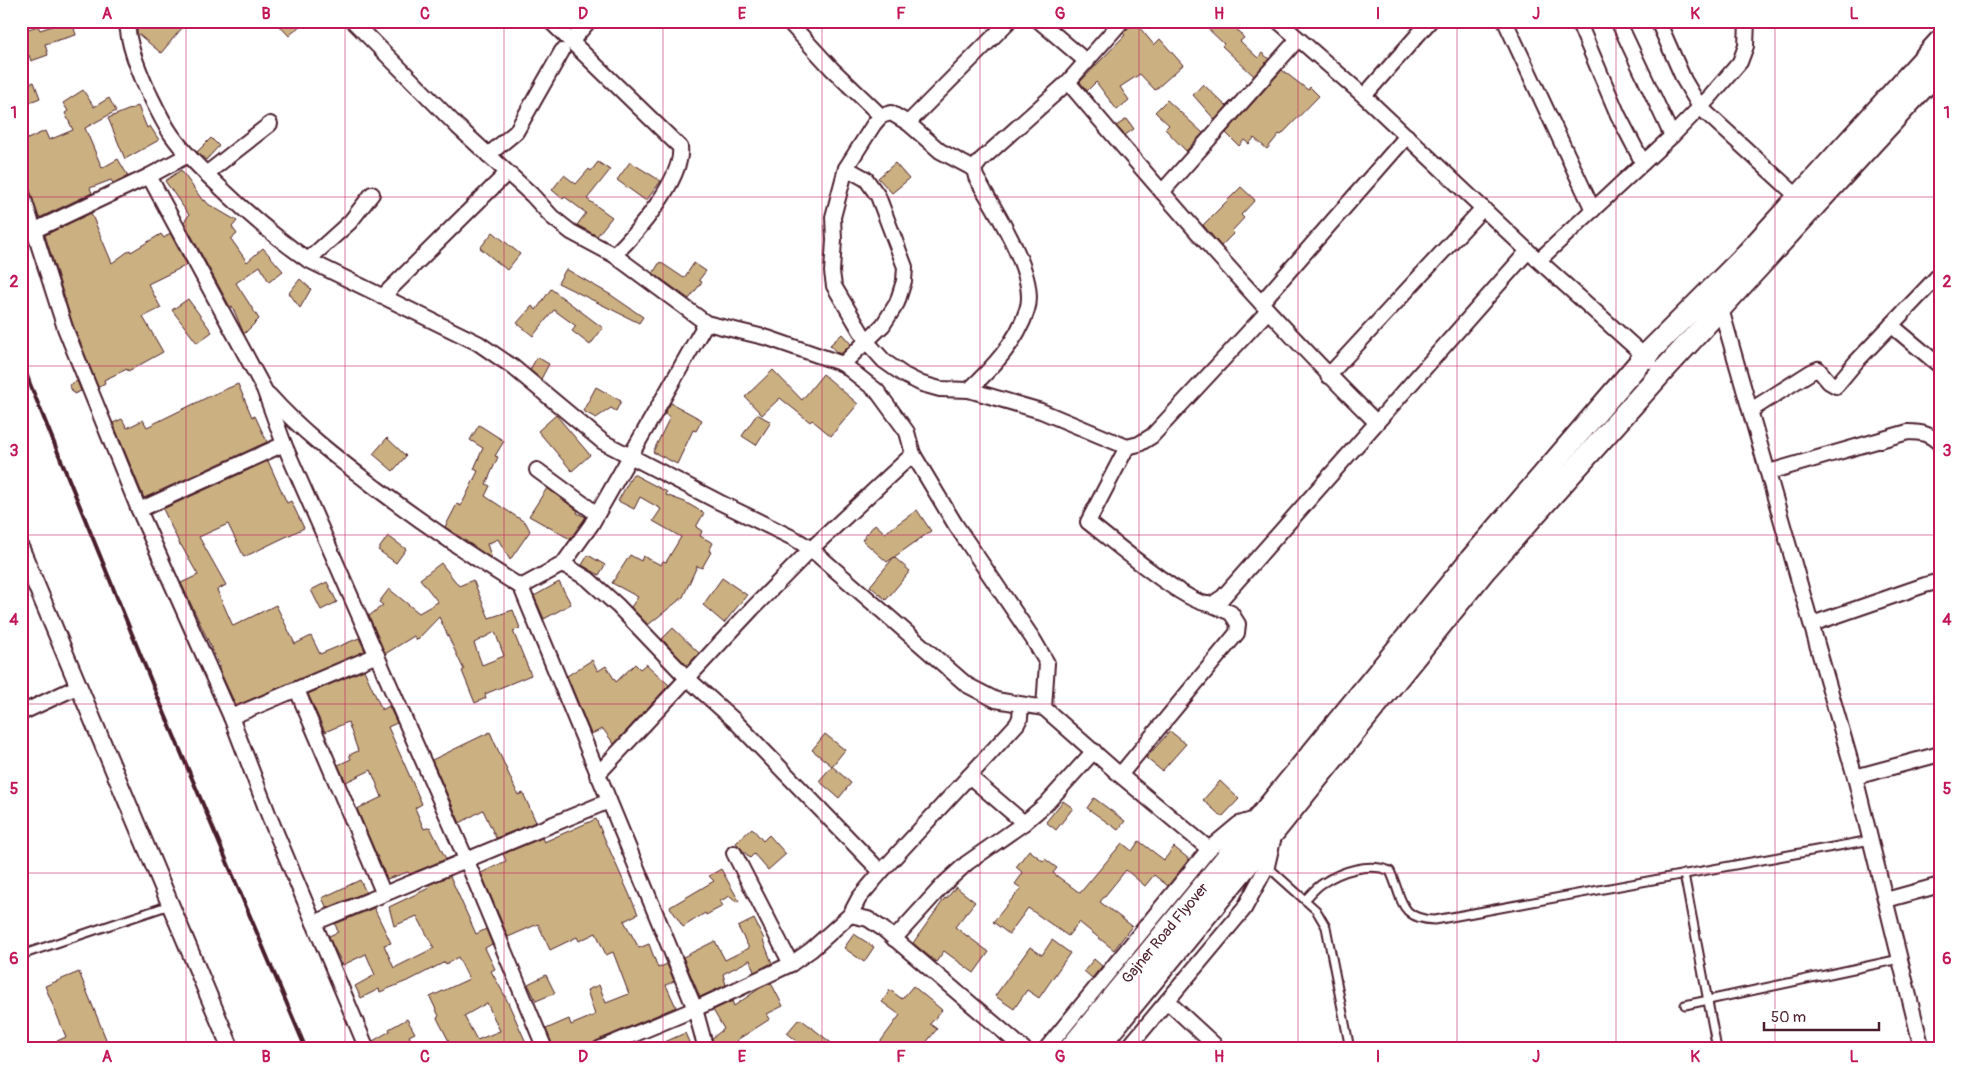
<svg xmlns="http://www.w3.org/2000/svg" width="1961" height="1070" font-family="Pangolin,sans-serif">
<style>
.building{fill:#cbb081;stroke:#4a1f2b;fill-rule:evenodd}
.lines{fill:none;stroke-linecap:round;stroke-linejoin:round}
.service-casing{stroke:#4a1f2b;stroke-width:11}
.minor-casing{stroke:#4a1f2b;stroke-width:18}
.tertiary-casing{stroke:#4a1f2b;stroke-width:20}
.primary-casing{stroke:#4a1f2b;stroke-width:25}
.service{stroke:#fff;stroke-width:7}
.minor{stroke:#fff;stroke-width:14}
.tertiary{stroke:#fff;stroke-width:16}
.primary{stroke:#fff;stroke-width:21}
.rail{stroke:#4a1f2b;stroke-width:4}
.grid{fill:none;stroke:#c2185b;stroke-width:1;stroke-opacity:0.55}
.labels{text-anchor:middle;stroke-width:4;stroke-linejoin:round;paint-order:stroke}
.street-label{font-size:15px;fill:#4a1f2b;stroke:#fff}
.neatline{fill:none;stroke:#c2185b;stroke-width:2}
.grid-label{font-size:16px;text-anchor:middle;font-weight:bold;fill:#c2185b}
</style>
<rect width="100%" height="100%" fill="#fff"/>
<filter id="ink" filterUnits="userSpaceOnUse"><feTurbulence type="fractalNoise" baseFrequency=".02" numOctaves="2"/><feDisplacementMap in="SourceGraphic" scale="10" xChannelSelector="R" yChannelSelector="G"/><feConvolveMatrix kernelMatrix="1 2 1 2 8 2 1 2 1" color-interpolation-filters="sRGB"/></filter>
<g filter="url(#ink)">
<g class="building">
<path d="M68,21H72L76,35L45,44L48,55L31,61L29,55L21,58V31L38,26L40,30Z"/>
<path d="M144,21H173L182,28L161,53L137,33V30Z"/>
<path d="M275,21H305L289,36Z"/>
<path d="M1200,21H1230L1244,38L1240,41L1258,58L1262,53L1269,59L1254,76L1222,46L1224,44Z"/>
<path d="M1135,22L1154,45L1160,39L1183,65L1155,90L1140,74L1120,87L1129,100L1117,110L1096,82L1087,91L1080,82L1125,35L1123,33L1125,31Z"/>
<path d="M1282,70L1308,90L1310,87L1319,96L1281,135L1279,134L1267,149L1254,138L1249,144L1244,140L1239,146L1226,133Z"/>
<path d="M34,82L40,98L21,106V87Z"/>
<path d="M1203,84L1226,106L1238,94L1215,120L1193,95Z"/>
<path d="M83,90L94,107L109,98L116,111L85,128L102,168L118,159L128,176L113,183L111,180L90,188L92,193L39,218L21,164V142L45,131L49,140L73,130L65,113L68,111L63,103Z"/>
<path d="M1167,100L1203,133L1186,151L1165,129L1169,125L1155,112Z"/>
<path d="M138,106L147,128L150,126L159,140L125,159L108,118Z"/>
<path d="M1127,119L1134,129L1125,135L1116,126Z"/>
<path d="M211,138L219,146L206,160L197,152Z"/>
<path d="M598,162L610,170L587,199L612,217L597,236L577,225L586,213L565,197L563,199L552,190L564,175L576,184L589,169L591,171Z"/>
<path d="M630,162L661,181L646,201L617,180Z"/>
<path d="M895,163L909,179L892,193L878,178Z"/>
<path d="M181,170L203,201L205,200L208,204L237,221L232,227L237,234L231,239L247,262L263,248L283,271L269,282L260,266L236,283L259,319L244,334L232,306L230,307L184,222L189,215L165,181Z"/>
<path d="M1241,187L1255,200L1241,215L1244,218L1232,231L1234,233L1221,246L1203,225Z"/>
<path d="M91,213L112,263L130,250L131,252L161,234L164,238L170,233L187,265L148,284L161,308L143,317L163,352L134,368L128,371L127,369L104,380L105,383L98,387L73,325L45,235Z"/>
<path d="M493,232L520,254L507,270L480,248Z"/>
<path d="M660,262L684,278L694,263L706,271L699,280L702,282L689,299L653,273Z"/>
<path d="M566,269L611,295L643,317L639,323L558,283Z"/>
<path d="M300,279L311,289L300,308L289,293Z"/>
<path d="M551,289L603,328L590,345L572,331L576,326L554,310L533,336L517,323L532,306L536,310Z"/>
<path d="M188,299L212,332L197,343L172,310Z"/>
<path d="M842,334L851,344L841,354L836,352L830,345Z"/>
<path d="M537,357L549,364L541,379L530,370Z"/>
<path d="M773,370L802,400L823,374L858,404L831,436L812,420L810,422L780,398L762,415L745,397Z"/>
<path d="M77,381L81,391L74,394L69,385Z"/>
<path d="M238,384L252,417L255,416L267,442L144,498L113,423L122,419L127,428L143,420L147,427L212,395Z"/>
<path d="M596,387L621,401L616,411L611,408L596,418L583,411Z"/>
<path d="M671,403L702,420L696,431L693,430L677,464L653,452L670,417L664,414Z"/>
<path d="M757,414L771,422L756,445L742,436Z"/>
<path d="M556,415L590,455L572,471L538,431Z"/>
<path d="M479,425L504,441L495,456L498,457L486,484L490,486L485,496L526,523L530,531L510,560L498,539L487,544L492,559L445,527L457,504L461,506L478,471L474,469L483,448L470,440Z"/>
<path d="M387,438L406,456L393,471L373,454Z"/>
<path d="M268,461L287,503L291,501L304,528L244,557L228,524L199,537L226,585L217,590L233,626L276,605L295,644L311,636L320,654L359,638L365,651L236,706L218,667L220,666L181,583L198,575L181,545H180L163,509Z"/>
<path d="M633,474L667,492L666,495L685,502L704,513L696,527L702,531L700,536L713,543L709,551L711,552L702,568L697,566L683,597L648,625L631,607L638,597L612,583L630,555L641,561L643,556L661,565L663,561L666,562L681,537L653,521L661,509L640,497L634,509L618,501Z"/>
<path d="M547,488L578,511L577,513L586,517L570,539L529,516Z"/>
<path d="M917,510L931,531L887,562L862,540L875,524L885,533Z"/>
<path d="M388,536L406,549L396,563L378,550Z"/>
<path d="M588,555L605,565L599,575L582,565Z"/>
<path d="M894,557L910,571L886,600L870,586Z"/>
<path d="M441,563L459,586L473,580L489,618L513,610L520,628L513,631L531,675L485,694L486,698L475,703L462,671L464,670L439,617L417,640L414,636L385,654L369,616L383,605L379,602L389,589L419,613L438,602L420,579ZM495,632L504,656L482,665L474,643Z"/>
<path d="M722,578L747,595L724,623L703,605Z"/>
<path d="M327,582L337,602L321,610L311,590Z"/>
<path d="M559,582L571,604L544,619L534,596Z"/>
<path d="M673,628L699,653L687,666L662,639Z"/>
<path d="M592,660L598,671L606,666L616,682L635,664L640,669L646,664L669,685L614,744L603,729L591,734L567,676Z"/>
<path d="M364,670L382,710L389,706L397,723L388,727L422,804L415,808L424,829L430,827L446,859L410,874L408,872L387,879L357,809L382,797L371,770L346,782L338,765L351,759L349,755L358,751L348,722L325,732L308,694Z"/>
<path d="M1170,731L1186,744L1162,771L1146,758Z"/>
<path d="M490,732L518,795L523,793L536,822L496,838L483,810L460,823L432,760Z"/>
<path d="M825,734L845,750L832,766L812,750Z"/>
<path d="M832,766L851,783L839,798L819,781Z"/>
<path d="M1220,781L1239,799L1222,817L1203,800Z"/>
<path d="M1094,798L1125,821L1118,830L1087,808Z"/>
<path d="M1063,801L1073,808L1056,830L1046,822Z"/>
<path d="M596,819L638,914L624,921L639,948L649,944L658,968L667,964L674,981L666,985L676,1007L596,1041L591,1046L584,1049H554L546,1029L569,1019L571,1025L595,1015L587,990L599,985L606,1003L629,994L613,952L606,955L596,933L579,941L577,937L550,950L538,924L508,937L481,873L506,861L503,854L542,838L544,842Z"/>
<path d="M752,828L763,841L769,835L786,854L768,870L754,854L750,858L736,843Z"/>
<path d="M1139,841L1164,860L1174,847L1189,859L1168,886L1154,875L1145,886L1126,870L1100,902L1132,926L1114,950L1079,922L1068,936L1028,908L1009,934L993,922L1021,888L1015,884L1023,873L1016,867L1029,850L1043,861L1045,859L1057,868L1053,873L1080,893L1122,843L1132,851Z"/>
<path d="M721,869L739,901L737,902L730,896L720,901L723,906L706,915L705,913L683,927L670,907L714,881L709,876Z"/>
<path d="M450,876L476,934L486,929L492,944L485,948L495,969L491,971L505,996L529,1049H453L437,1018L439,1016L430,997L469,979L458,957L446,964L445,962L412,979L380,992L379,989L361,998L355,986L375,975L366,954L343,965L332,944L329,936L338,932L335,924L374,908L391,943L384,945L394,968L434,948L417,916L394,926L389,907L431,887L428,885ZM487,1003L500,1031L477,1040L464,1016Z"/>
<path d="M360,880L366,892L327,908L322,898Z"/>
<path d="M956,887L975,902L955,927L989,952L974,973L944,951L936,962L913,943L945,898L946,899Z"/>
<path d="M754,919L764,939L763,940L772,963L754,972L750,960L723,974L726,985L700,997L683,957L715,941L725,960L749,948L738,927Z"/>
<path d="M854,934L874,947L864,962L844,948Z"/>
<path d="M1052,940L1070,953L1039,998L1027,990L1014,1009L995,996L1030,947L1042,955Z"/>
<path d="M1094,959L1102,966L1092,978L1084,971Z"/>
<path d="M79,972L110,1049H39L66,1037L45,986Z"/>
<path d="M546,975L555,993L536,1001L528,984Z"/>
<path d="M771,983L783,1006L767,1014L770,1019L737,1040L742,1049H715L712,1038L724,1029L713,1010L732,1001L734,1006L760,988Z"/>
<path d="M913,986L942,1010L930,1024L937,1029L921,1049H875L900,1015L882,1002L890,990L902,999Z"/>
<path d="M407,1019L415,1033L409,1036L416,1049H376L373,1041L390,1031L389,1029Z"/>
<path d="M798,1020H802L839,1049H807L787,1033Z"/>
<path d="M685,1033L692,1049H649Z"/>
</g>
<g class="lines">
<defs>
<g id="service">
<path d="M1267,866L1316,910L1326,927L1350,1049"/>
<path d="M1684,874L1717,1049"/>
<path d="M1305,900C1311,894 1316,887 1323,883C1341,871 1369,862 1390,871C1403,898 1398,919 1435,920L1871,840"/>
<path d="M21,955L170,905"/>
<path d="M1685,1005L1900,959"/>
</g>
<g id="minor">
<path d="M127,21C128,44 137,66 146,87C154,103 161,119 171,134C185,154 203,171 220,187C248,214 276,238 308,260L478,343L513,367L603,442L719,502L795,539L811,549L967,685L996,700L1044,708"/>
<path d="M353,21L458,127L532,195L552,217L571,232L614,255L706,323L768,338L843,364L877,391L907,432L913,454L955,524L1033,639L1047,663L1044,708L1120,775L1209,849"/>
<path d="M550,21L680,147C684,178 636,234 614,255"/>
<path d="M788,21L832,69L881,116"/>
<path d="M1039,21L1087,62"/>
<path d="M1278,21L1364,96L1528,251L1650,361"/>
<path d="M1505,21L1593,210"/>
<path d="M1578,21L1618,115L1643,163"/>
<path d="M1618,21L1672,136"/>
<path d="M1658,21L1684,80L1700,107L1798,197"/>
<path d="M571,42L589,21"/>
<path d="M1068,82C1167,199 1267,315 1376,422"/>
<path d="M1364,96L1430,21"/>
<path d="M908,123L1009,21"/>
<path d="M488,155L516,132L562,51"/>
<path d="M974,169L940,151L908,123L891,113L881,116L874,124L846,168L833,217L834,240L832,272L834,286L867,342L884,361L904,375L922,384L940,389L969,390L1041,411L1127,447L1139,444L1152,436L1268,311"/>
<path d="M206,174L270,124"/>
<path d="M149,176L264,389L284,444L466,859L545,1049"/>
<path d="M21,190L65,328L139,510L231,717L269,816L367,1049"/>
<path d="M1162,192L1298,39"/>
<path d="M33,231L149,176L188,155"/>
<path d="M308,260L350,222L372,194"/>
<path d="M1539,260L1672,136L1710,97L1740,62L1746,46L1747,21"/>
<path d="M382,297L507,173"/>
<path d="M1719,302L1855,777L1922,1049"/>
<path d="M1261,303L1407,136"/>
<path d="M1891,325L1940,366"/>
<path d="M843,364L883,325L897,303L904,281L905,267L878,196L866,179L846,168"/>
<path d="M1328,376L1483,208"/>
<path d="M969,390C992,368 1017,342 1027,310C1039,276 993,207 976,177L974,169L981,160L1068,82L1122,21"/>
<path d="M269,395C301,431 338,459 376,488C423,523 471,556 521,587L695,1009L706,1049"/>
<path d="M1751,410L1811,372L1818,369L1829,382L1836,386L1856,362L1940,274"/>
<path d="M1127,447L1088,522C1109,538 1188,606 1210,604C1214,604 1219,599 1223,597L1528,251"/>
<path d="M537,470L597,514"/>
<path d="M1769,472L1908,432C1922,432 1930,434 1940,444"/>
<path d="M139,510L284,444"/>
<path d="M563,564L588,579L618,606L687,678L734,720L881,872"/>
<path d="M521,587L563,564L591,525L706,323"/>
<path d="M1812,624L1925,585L1940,581"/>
<path d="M297,690L383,892"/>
<path d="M21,713L79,686"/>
<path d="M231,717L377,655"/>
<path d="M597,775L752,609L811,549L913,454"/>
<path d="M1120,775L1237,633L1238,624L1231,613L1210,604"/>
<path d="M969,776L1024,823"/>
<path d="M1855,777L1940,754"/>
<path d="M734,853L791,964"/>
<path d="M1886,900L1940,885"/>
<path d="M850,915L859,898L881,872L1017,724L1020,718L1021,705"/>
<path d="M314,923L609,801"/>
<path d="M894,939L944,884L967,863L1024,823L1046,804L1094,751"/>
<path d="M1167,1001L1219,1049"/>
<path d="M599,1049L695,1009L791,964L811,950L850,915L868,919L883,929L1024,1049"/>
<path d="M1046,1049L1209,849L1239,824L1258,818"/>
<path d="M1127,1049L1244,909L1267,866L1274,836"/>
</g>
<path id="tertiary" d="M21,549L231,1049"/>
<g id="primary">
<path d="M1070,1049L1471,559L1645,356L1742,259L1940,41"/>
<path d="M1096,1049L1256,854L1485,570L1662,372L1940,69"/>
</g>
</defs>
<use href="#service" class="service-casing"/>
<use href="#minor" class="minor-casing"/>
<use href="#tertiary" class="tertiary-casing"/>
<use href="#primary" class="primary-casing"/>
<use href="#service" class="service"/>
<use href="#minor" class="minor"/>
<use href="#tertiary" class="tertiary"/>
<use href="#primary" class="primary"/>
<path class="rail" d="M21,359L30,384L156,693L306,1049"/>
</g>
</g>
<path class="grid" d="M186,21V1049M345,21V1049M504,21V1049M663,21V1049M822,21V1049M980,21V1049M1139,21V1049M1298,21V1049M1457,21V1049M1616,21V1049M1775,21V1049M21,197H1940M21,366H1940M21,535H1940M21,704H1940M21,873H1940"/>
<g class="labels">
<g class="street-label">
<text transform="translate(1165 933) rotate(-50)" y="5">Gajner Road Flyover</text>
</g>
</g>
<rect width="1961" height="1070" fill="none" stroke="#fff" stroke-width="55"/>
<path d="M1764 1022v8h115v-8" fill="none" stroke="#4a1f2b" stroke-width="2.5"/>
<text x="1771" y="1022" font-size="15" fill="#4a1f2b" stroke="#ffffff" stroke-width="4" paint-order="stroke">50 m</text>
<rect x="28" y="28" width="1906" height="1014" class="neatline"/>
<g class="grid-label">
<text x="107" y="19">A</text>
<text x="266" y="19">B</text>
<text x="425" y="19">C</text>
<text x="583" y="19">D</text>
<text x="742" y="19">E</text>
<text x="901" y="19">F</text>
<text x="1060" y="19">G</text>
<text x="1219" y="19">H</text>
<text x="1378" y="19">I</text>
<text x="1536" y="19">J</text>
<text x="1695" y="19">K</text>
<text x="1854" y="19">L</text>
<text x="14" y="118">1</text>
<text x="1947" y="118">1</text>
<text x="14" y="287">2</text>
<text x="1947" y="287">2</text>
<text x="14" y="456">3</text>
<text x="1947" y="456">3</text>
<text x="14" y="625">4</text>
<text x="1947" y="625">4</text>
<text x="14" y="794">5</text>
<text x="1947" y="794">5</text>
<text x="14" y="964">6</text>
<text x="1947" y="964">6</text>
<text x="107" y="1062">A</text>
<text x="266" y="1062">B</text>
<text x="425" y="1062">C</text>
<text x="583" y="1062">D</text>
<text x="742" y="1062">E</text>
<text x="901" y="1062">F</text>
<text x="1060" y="1062">G</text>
<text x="1219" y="1062">H</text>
<text x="1378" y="1062">I</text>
<text x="1536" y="1062">J</text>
<text x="1695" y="1062">K</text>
<text x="1854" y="1062">L</text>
</g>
</svg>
